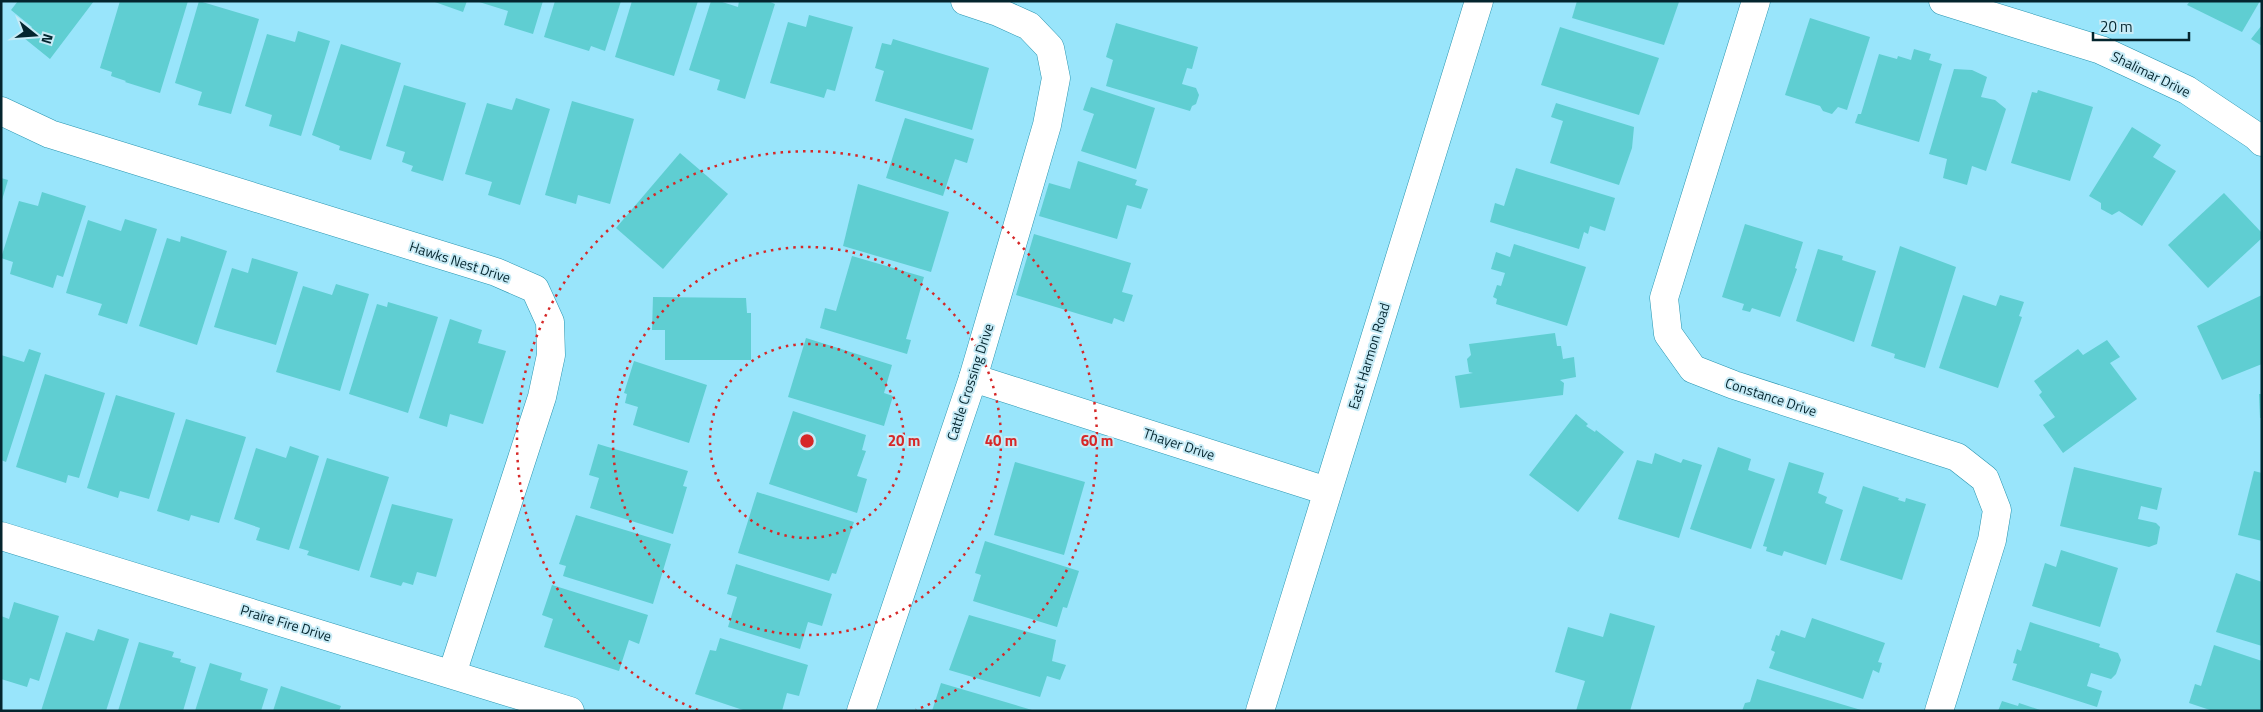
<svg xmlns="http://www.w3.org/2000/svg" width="2263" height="712" font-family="'Titillium Web',sans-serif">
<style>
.building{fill:#5fced2}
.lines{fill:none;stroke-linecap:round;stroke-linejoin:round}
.minor-casing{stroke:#2794af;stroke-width:29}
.major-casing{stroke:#2794af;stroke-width:29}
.minor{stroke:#fff;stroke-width:28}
.major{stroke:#fff;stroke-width:28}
.ring{fill:none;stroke:#d62828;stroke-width:2.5;stroke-dasharray:2.5 5}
.labels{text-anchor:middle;stroke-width:4;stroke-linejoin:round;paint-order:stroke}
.street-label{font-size:14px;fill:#04252e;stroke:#c7ebf6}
.centre{fill:#d62828;stroke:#c7ebf6;stroke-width:2.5}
.ring-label{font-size:15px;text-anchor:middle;font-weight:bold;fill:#d62828;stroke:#c7ebf6;stroke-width:4;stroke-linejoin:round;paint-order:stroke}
</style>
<rect width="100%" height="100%" fill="#99e5fb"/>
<g class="building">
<path d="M18,1H94L50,59L24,38L32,27L11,10Z"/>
<path d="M120,1H188L160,93L125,82L126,81L111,76L112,72L100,68Z"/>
<path d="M199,1L259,19L231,114L198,105L202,92L175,83Z"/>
<path d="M432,1H467L463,12Z"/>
<path d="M476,1H543L533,34L504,25L508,11Z"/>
<path d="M555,1H621L605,51L591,46L589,51L544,37Z"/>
<path d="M632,1H698L674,76L615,57Z"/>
<path d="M711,1H719L738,7L739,1H768L775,4L745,99L717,90L720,80L689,70Z"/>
<path d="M1577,1H1675L1679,2L1664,45L1572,18Z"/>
<path d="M2190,1H2260L2242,32L2187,5Z"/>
<path d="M809,15L853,27L835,91L827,89L824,98L770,83L788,22L806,27Z"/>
<path d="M1810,18L1870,37L1847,110L1838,107L1832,114L1823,111L1820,106L1785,95Z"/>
<path d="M1116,23L1198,47L1192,69L1187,68L1182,84L1196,88L1199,95L1196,104L1192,106L1190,111L1106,86L1113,60L1106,57Z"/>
<path d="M2262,25V46L2251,39Z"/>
<path d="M1560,27L1659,58L1639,115L1541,85Z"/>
<path d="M298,31L330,41L301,136L269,126L272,115L245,106L267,34L295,42Z"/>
<path d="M893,39L989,68L972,130L875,101L884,71L875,68L882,43L891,45Z"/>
<path d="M341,44L401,63L371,160L339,150L340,146L312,135Z"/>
<path d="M1914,49L1931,54L1929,60L1942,64L1919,142L1855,123L1858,114H1861L1879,54L1897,59L1898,56L1911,60Z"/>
<path d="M1954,69L1972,70L1987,77L1981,97L1995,100L2006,109L1986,171L1972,166L1967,185L1943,178L1947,159L1929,154Z"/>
<path d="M404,85L466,103L443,181L411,171L413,166L402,162L405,152L386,146Z"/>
<path d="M1091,87L1155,108L1136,169L1081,151L1094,114L1083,110Z"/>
<path d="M2038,90L2093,107L2070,181L2011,163L2032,92L2037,93Z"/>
<path d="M516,98L550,109L520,205L488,195L492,182L465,174L487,103L512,110Z"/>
<path d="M572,101L634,119L610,204L578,195L576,204L545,195Z"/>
<path d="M1556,103L1634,127L1632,148L1619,185L1550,163L1563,121L1551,117Z"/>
<path d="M905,118L974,139L967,163L955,159L943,196L886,178Z"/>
<path d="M2132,127L2161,145L2153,157L2176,171L2142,226L2119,211L2112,215L2101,209V203L2089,196Z"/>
<path d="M680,153L728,194L663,269L616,228Z"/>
<path d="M1078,161L1137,180L1135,185L1148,189L1141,209L1127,205L1117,239L1039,216L1049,183L1070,189Z"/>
<path d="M1516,168L1615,198L1605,231L1590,226L1588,234L1584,232L1579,249L1490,222L1495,203L1504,206Z"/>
<path d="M1,178L8,180L2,200H1Z"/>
<path d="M858,184L949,212L931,272L843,246Z"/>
<path d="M42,192L86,206L63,277L57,275L53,288L10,274L13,262L1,258L19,201L38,206Z"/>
<path d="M2224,193L2262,233V238L2208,288L2168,245Z"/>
<path d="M125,219L157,229L127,324L98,315L102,304L66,293L88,220L121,231Z"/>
<path d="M1745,224L1803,242L1795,268L1797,269L1780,317L1752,308L1750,312L1742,310L1744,304L1722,297Z"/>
<path d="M1034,234L1131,263L1122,292L1133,295L1124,322L1114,318L1112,324L1016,295Z"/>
<path d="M181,236L227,251L197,345L139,326L167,238L180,242Z"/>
<path d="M1514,244L1586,267L1567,326L1496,304L1497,299L1493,297L1497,285L1501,286L1505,273L1491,269L1496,252L1510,257Z"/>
<path d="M1900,246L1956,267L1925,368L1894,358L1895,354L1871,346Z"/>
<path d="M1818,249L1843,256L1842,260L1876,271L1854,342L1796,321Z"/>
<path d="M852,256L924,277L906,339L911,340L907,354L820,328L825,308L836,311Z"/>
<path d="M252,258L298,272L276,345L214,327L232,268L248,273Z"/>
<path d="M336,284L369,294L340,391L276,372L303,286L332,295Z"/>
<path d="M1963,295L1996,306L2000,295L2024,302L2019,316L2022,317L1998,388L1939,368Z"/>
<path d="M2262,295V364L2222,380L2197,326Z"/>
<path d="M653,297L746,298L747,313H751V360H665V330H652Z"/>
<path d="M388,302L438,317L408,413L349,394L377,304L387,307Z"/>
<path d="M450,319L482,330L478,343L506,351L483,424L450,414L447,427L419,418Z"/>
<path d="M1555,333L1557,346H1561L1563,359L1574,357L1576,377L1560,380L1564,383L1563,395L1460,408L1455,376L1473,373L1469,372L1467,359L1471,355L1469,344Z"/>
<path d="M806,338L892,365L884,393L893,396L884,426L788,397Z"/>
<path d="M2107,340L2120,357L2110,363L2137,399L2063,453L2043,425L2055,417L2039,395L2042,392L2034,381L2078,349L2083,355Z"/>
<path d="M29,349L41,353L6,462L1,460V355L24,362Z"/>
<path d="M634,361L707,385L689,443L633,425L638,407L625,403L627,394L624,393Z"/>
<path d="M45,374L105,393L79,478L68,475L66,483L16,467Z"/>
<path d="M2259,394H2262V418H2260Z"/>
<path d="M116,395L175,413L149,499L120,491L118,498L87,488Z"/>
<path d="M793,411L866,435L862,450L866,451L857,476L867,479L857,513L769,484Z"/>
<path d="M1576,414L1588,424L1586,426L1595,432L1596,430L1624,452L1578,512L1529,475Z"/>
<path d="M186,419L246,437L219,523L191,515L189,521L157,511Z"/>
<path d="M598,444L688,471L683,486L687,487L673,534L590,508L599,478L589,475Z"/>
<path d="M290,446L319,456L289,550L256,540L260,528L234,519L256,448L286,458Z"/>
<path d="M1718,447L1751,459L1748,470L1775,479L1751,549L1690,529Z"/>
<path d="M1655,453L1681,463L1683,459L1702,465L1679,538L1618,519L1637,460L1652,464Z"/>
<path d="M327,458L389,477L359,571L307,555L309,551L299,548Z"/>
<path d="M1015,462L1085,482L1064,555L994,535Z"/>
<path d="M1789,462L1824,473L1818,493L1827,497L1825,503L1843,510L1826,565L1784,551L1782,556L1766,551L1767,547L1763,546Z"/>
<path d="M2074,467L2162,488L2157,510L2141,506L2138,519L2156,523L2160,527L2157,544L2149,547L2060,526Z"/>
<path d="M2254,471L2262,473V541L2238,535Z"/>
<path d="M1863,486L1899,498L1898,500L1905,502L1906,498L1926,504L1902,580L1840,560Z"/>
<path d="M757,492L854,522L836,574L832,573L829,581L738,553Z"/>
<path d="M392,504L453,519L436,577L417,572L413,585L403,582L401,586L370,577Z"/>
<path d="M576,515L671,544L653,604L563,576L566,566L559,564Z"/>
<path d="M985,541L1079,571L1067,608L1063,607L1057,627L973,601L981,575L975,573Z"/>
<path d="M2061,550L2118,568L2100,627L2032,606L2045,563L2056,567Z"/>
<path d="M736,564L832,594L822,626L808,622L800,649L728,627L737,597L727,594Z"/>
<path d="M2236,573L2262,582V646L2216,632Z"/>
<path d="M552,585L648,615L639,644L629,640L619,671L544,647L553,619L542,615Z"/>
<path d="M14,602L59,616L39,681L30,678L27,687L1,679V616L9,619Z"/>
<path d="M1610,613L1655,626L1630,711H1576L1585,681L1555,672L1568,627L1603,637Z"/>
<path d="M969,615L1056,640L1052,661L1066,665L1060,680L1047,676L1040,697L949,670Z"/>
<path d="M1812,618L1885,643L1878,662L1882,663L1879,673L1873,670L1863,699L1769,668L1775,652L1771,650L1776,635L1779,636L1781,630L1805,638Z"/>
<path d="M2030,622L2100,644L2099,647L2118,653L2121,660L2116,674L2111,679L2091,673L2087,686L2102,691L2097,707L2012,680L2017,664L2013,663L2017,649L2021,651Z"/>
<path d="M98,629L129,639L106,711H41L66,632L94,641Z"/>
<path d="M720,638L808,665L799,696L787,693L782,711H746L695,694L710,650L716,651Z"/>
<path d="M139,642L174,652L172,657L181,659L180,662L196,667L183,711H118Z"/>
<path d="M2214,645L2262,661V711H2213L2189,703L2195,684L2201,686Z"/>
<path d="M210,663L242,673L240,680L268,689L261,711H195Z"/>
<path d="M1757,679L1861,710V711H1742L1745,703L1750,702Z"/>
<path d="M941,683L1032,710V711H932Z"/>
<path d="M281,686L341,706L339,711H273Z"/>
<path d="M2002,701L2018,706L2019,703L2043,711H1998Z"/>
</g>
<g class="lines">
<defs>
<g id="minor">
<path d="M1756,1L1664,298L1668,334L1693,369L1734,385L1957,457L1985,479L1997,510L1992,540L1939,711"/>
<path d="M1943,1L2101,50L2187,90L2256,136L2262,142"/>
<path d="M1,111L50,134L496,272L535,289L550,322L551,355L542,397L452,674"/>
<path d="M973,378L1327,491"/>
<path d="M1,536L570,711"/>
<path d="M861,711L973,378L1047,125L1056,78L1050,48L1029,26L998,12L965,1"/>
</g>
<path id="major" d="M1260,711L1479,1"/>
</defs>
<use href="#minor" class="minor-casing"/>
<use href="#major" class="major-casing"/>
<use href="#minor" class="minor"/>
<use href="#major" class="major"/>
</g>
<g class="ring">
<circle cx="807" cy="441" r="97"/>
<circle cx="807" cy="441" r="194"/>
<path d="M698 710A290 290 0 1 1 916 710"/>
</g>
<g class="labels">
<g class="street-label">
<text transform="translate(2151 74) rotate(26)" y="5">Shalimar Drive</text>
<text transform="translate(460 262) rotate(18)" y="5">Hawks Nest Drive</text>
<text transform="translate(1369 356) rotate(-73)" y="5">East Harmon Road</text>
<text transform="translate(970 382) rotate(-72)" y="5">Cattle Crossing Drive</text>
<text transform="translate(1771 397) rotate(18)" y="5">Constance Drive</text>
<text transform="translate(1179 444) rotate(18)" y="5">Thayer Drive</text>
<text transform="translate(286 623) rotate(17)" y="5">Praire Fire Drive</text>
</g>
</g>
<circle cx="807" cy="441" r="8" class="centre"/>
<g class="ring-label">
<text x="904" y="446">20 m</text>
<text x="1001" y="446">40 m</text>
<text x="1097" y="446">60 m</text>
</g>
<rect width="2263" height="712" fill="none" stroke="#04252e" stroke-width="5"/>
<g transform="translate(35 35) rotate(107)" stroke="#c7ebf6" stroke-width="4" paint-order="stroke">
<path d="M0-4L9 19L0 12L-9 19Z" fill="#04252e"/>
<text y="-8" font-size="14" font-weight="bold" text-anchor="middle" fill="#04252e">N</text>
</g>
<path d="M2093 32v8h96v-8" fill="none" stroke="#04252e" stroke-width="2.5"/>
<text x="2100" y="32" font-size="15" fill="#04252e" stroke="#c7ebf6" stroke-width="4" paint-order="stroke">20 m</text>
</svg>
